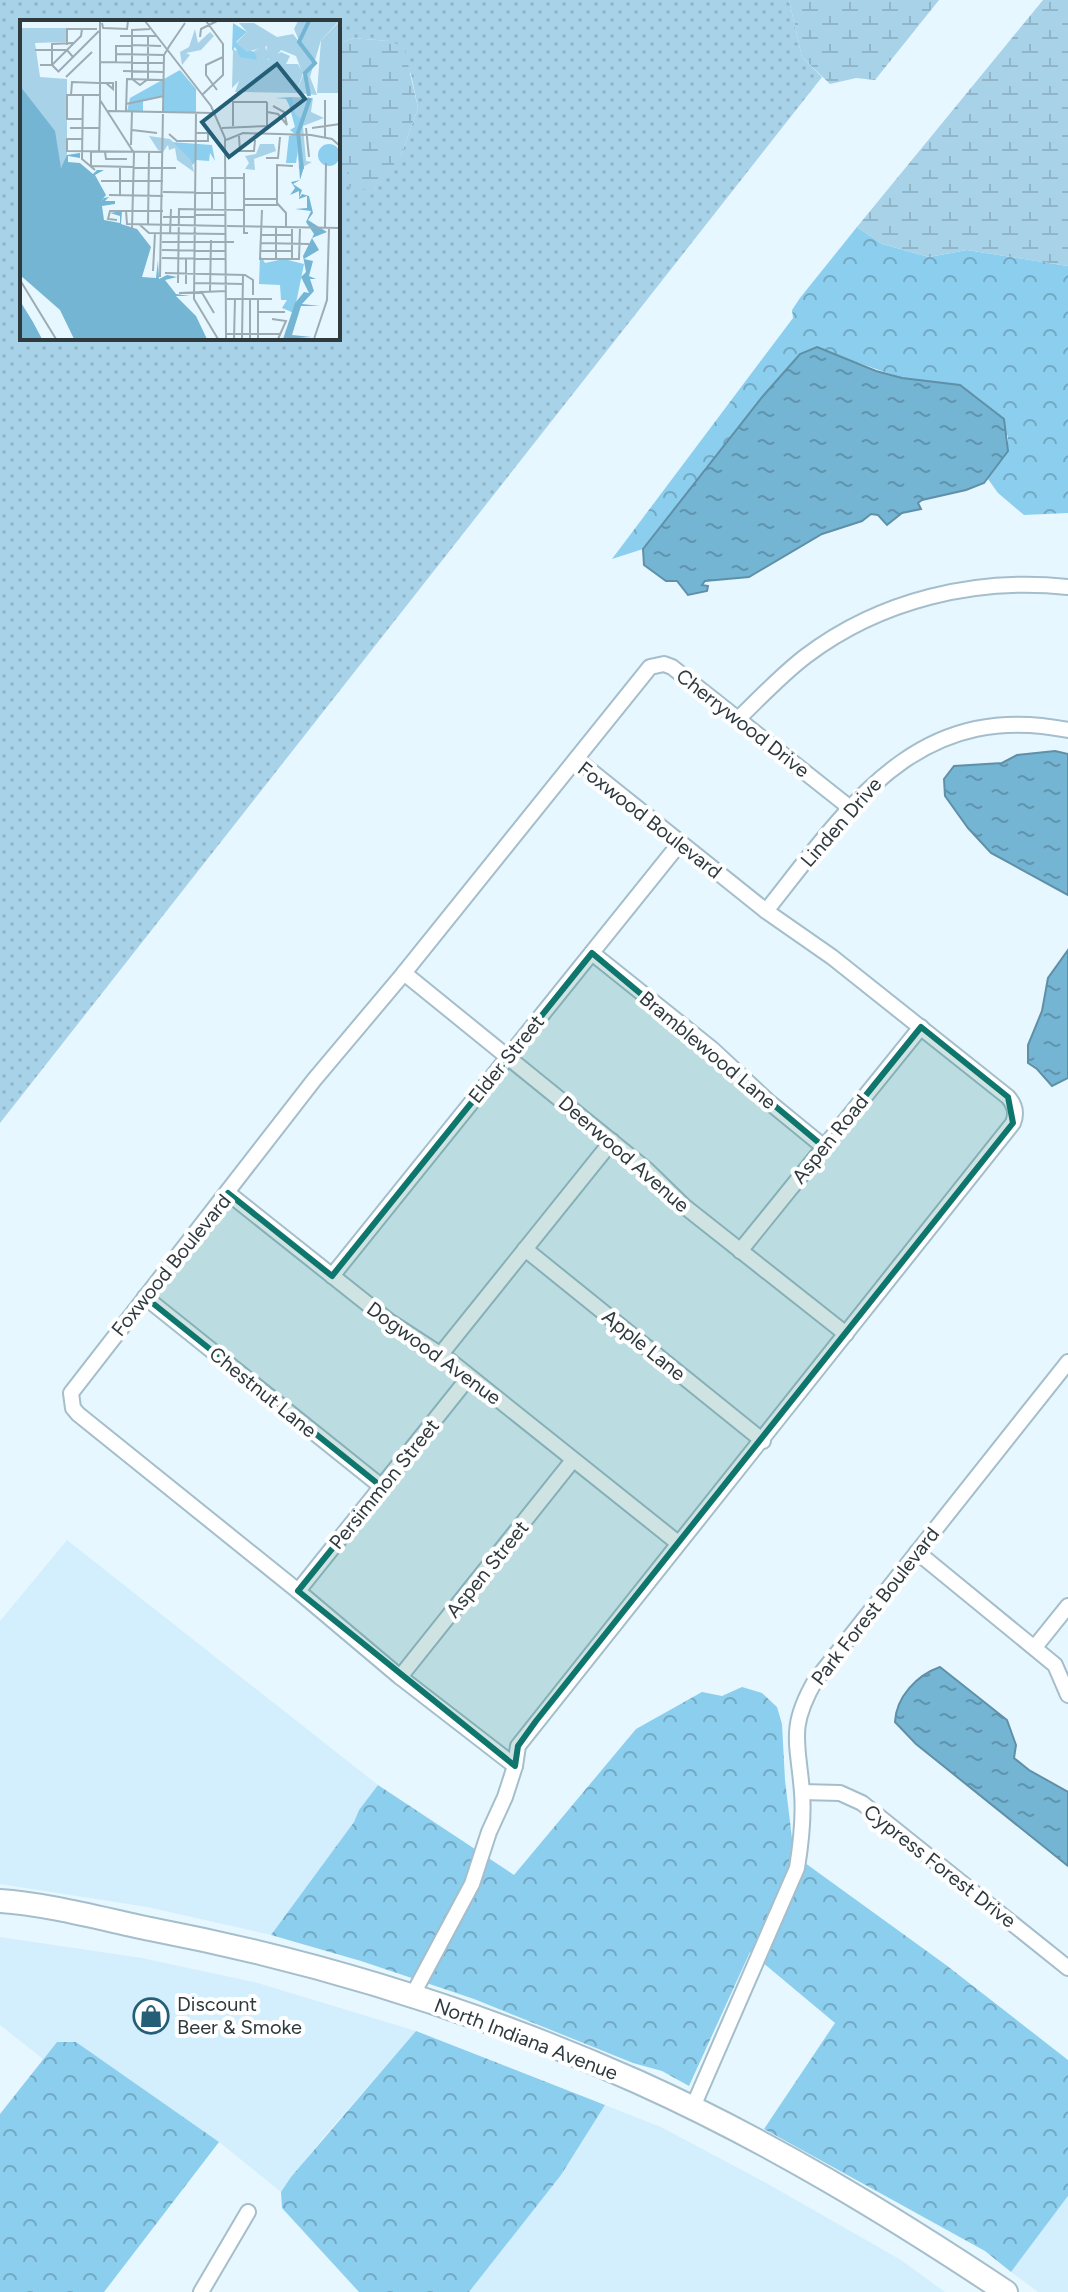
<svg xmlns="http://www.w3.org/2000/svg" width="1068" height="2292" font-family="Figtree,sans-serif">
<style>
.built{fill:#d3effd}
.grass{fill:url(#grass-dots);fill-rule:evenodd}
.forest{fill:url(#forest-crowns)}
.wetland{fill:url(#wetland-marsh)}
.water{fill:url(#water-ripples);stroke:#5f90a7;stroke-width:2}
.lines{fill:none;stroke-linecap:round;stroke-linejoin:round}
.street-casing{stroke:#a4becb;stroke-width:18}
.primary-casing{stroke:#a4becb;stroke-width:26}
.street{stroke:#fff;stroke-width:14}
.primary{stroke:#fff;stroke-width:22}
.marked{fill:#0f766e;fill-opacity:0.2;stroke:#0f766e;stroke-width:6;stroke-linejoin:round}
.labels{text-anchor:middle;stroke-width:8;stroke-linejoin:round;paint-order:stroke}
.street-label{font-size:20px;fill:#2f3a3f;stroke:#fff}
.poi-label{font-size:20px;fill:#2f3a3f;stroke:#fff;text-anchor:start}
.inset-river{fill:none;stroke:#74b5d4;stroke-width:4}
.inset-road{fill:none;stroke:#9dabb2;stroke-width:2}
.view{fill:#245e77;fill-opacity:0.15;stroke:#245e77;stroke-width:4}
.inset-edge{fill:none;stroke:#2f3a3f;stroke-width:4}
</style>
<defs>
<pattern id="grass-dots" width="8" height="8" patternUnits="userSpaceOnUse" patternTransform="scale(2)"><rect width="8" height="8" fill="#a7d2e8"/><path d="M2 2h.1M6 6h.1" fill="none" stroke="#90b5c8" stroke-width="1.8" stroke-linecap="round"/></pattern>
<pattern id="forest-crowns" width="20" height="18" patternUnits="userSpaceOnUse" patternTransform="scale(2)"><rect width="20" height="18" fill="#8cceee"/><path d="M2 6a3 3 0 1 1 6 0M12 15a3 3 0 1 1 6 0" fill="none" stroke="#73a8c2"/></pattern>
<pattern id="wetland-marsh" width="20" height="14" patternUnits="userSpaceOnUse" patternTransform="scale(2)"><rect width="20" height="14" fill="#a7d2e8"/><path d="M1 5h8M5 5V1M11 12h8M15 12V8" fill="none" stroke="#90b5c8"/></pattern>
<pattern id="water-ripples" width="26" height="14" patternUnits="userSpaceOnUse" patternTransform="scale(2)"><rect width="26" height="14" fill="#74b5d4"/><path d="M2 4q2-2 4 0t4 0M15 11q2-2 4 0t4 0" fill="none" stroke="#6094ad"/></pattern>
</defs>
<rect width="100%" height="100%" fill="#e7f7ff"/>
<g class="built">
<path d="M67,1540L378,1785L359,1810L354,1822L271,1935L147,1907L0,1884V1621Z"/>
<path d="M0,1937L142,1958L258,1983L416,2031L322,2139L281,2192L219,2142L76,2042H57L43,2059L0,2025Z"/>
<path d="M605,2105L661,2127L768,2184L901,2260L945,2292H469L561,2175Z"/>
<path d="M1068,2196V2292H1038L1011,2272Z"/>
</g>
<path class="grass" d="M0,0H789L802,57L822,77L0,1123ZM22,22H338V44L354,38L388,41L411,74L418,108L402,152L374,188L352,178L349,171L338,176V338H22Z"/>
<g class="forest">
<path d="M857,227L882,244L929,257L967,250L1068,266V513L1024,515L998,493L988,479L1008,451V436L982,401L960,385L902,378L824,351L800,354L763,396L643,549L612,559L793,318L792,310L800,298Z"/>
<path d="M742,1687L762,1693L777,1707L782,1724L785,1780L794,1855L946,1965L1068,2060V2196L1011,2272L985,2251L764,2129L835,2023L750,1952L689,2086L662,2071L633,2063L474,1999L361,1961L271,1935L354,1822L359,1810L378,1785L514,1875L636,1729L702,1692L722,1696Z"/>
<path d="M416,2031L605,2105L561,2175L469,2292H359L282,2208L281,2192L291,2177Z"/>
<path d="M57,2042H76L219,2142L104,2292H0V2114Z"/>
</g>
<g class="wetland">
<path d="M789,0H939L875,80L856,78L830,84L802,57Z"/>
<path d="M1043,0H1068V266L967,250L929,257L882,244L857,227Z"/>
<path d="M354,38L388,41L400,45L405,51L418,108L402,152L390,170L374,188L354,190L350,187L348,182L351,178L349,172L338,176V44Z"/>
</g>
<g class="water">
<path d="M817,347L876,371L902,378L960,385L1004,419L1008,451L984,483L966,490L922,500L918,503L921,509L902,513L887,525L878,515L871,514L862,521L822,534L749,577L705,581L702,585L708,586L707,591L688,595L677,581H666L644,565L643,549L763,396L800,354Z"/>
<path d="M1055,751L1068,754V895L991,853L968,828L945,796L944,779L954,766L1002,763L1017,755Z"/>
<path d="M1068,950V1078L1052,1086L1037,1069L1028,1063V1045L1042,1011L1048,978Z"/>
<path d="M940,1667L1007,1720L1016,1745L1014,1758L1029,1770L1068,1792V1866L916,1744L895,1722C896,1697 917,1675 940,1667Z"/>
</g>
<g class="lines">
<defs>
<g id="street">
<path d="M738,719C760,698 781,675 806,656C880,600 976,577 1068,587"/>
<path d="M766,911C848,808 916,699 1068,730"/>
<path d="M592,953L712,1049L769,1102L824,1147"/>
<path d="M404,973L647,1170L684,1206L846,1334"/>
<path d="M228,1193L389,1321L449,1360L678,1543"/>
<path d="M525,1249L763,1441"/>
<path d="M740,1251L921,1027"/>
<path d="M332,1276L680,843"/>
<path d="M145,1297L382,1487"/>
<path d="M441,1354L612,1141"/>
<path d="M917,1552L1055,1665L1068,1695"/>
<path d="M298,1591L469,1377"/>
<path d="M1035,1647L1068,1606"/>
<path d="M400,1677L573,1460"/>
<path d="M515,1766L400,1677L298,1591L78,1414L73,1408L71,1393L314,1080L404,973L650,667L664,664L672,667L849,807"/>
<path d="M802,1792L840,1793L862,1803L1068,1968"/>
<path d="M412,1996L472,1884L489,1832L505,1797L515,1766L518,1746L1013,1123C1017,1113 1015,1105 1008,1097L832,957L766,911L576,759"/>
<path d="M692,2109L797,1868C801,1843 804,1817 802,1792C798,1742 788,1728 815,1681L1068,1362"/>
<path d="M201,2292L248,2212"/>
</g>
<path id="primary" d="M0,1901C48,1904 106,1920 155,1930C321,1962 483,2013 638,2082C767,2140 889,2214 1006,2292"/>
</defs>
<use href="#street" class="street-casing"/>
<use href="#primary" class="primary-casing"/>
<use href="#street" class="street"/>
<use href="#primary" class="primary"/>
</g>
<path class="marked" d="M592,953L824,1147L921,1027L1008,1097L1013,1123L536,1721L518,1746L515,1766L298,1591L382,1487L145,1297L228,1193L332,1276Z"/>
<defs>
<symbol id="shop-ring" viewBox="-11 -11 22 22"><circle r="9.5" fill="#fff" stroke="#245e77" stroke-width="1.5"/><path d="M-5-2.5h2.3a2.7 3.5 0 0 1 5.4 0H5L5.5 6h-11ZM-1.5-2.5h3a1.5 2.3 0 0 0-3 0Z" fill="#245e77"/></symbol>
</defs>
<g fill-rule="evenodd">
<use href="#shop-ring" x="131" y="1996" width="40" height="40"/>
</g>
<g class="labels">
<g class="street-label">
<text transform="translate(743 723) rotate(38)" y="7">Cherrywood Drive</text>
<text transform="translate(650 820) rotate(38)" y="7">Foxwood Boulevard</text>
<text transform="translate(841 822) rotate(-49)" y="7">Linden Drive</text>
<text transform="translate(708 1050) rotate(40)" y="7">Bramblewood Lane</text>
<text transform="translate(506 1059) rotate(-51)" y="7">Elder Street</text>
<text transform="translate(830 1139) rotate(-51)" y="7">Aspen Road</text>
<text transform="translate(624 1154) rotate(41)" y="7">Deerwood Avenue</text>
<text transform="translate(171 1265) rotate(-51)" y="7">Foxwood Boulevard</text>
<text transform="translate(644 1345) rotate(39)" y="7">Apple Lane</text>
<text transform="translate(434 1353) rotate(36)" y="7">Dogwood Avenue</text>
<text transform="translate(263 1392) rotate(39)" y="7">Chestnut Lane</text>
<text transform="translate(384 1484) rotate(-51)" y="7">Persimmon Street</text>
<text transform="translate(487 1569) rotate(-51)" y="7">Aspen Street</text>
<text transform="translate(875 1606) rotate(-52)" y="7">Park Forest Boulevard</text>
<text transform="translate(940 1866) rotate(38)" y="7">Cypress Forest Drive</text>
<text transform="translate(526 2039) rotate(21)" y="7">North Indiana Avenue</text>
</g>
<g class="poi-label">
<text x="177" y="2011">Discount<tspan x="177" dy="23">Beer &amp; Smoke</tspan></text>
</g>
</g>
<g transform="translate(20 20)">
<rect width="320" height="320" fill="#e7f7ff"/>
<path d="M320,1V73H297L301,20ZM245,25L248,40L261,32L270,36L266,44H278L283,53L276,73L215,72L219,61L212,68L213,29L233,39L232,32Z" fill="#a7d2e8"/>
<path d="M213,3L227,12L216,22L235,33L237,40L220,37L215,27L212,31ZM160,50L176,69V92H144V76L123,81V91L107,92L110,78ZM272,77L283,100L276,143H266L269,116L275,114L270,110L275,107L269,85L266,79L255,78ZM151,122L192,125L195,141L190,133L189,141L176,140L173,145ZM298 135a11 11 0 1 1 22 0a11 11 0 1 1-22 0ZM240,235L245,243L264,239L284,244L274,293L262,288L267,280H261L260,265L239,264Z" fill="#8cceee"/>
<path d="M278,1H319L301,20L290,57L297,75L276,73L283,55L276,36L261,30L252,41L245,37L247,26L227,32L216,23L227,12L219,3H234L257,17L273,14L280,23L274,9ZM175,9L178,23L190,12L194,16L181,30L166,33L170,35L162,45L160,32L169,27ZM272,77L293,78L291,92L304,98L283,106L286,141L292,142L279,149L276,115L283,100L275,94ZM129,116L150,119L171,140L174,152L157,140L155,128L149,130L148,125L143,132L138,130ZM240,124H254L256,131L234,139L235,150L225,149L229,143L225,136L236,134Z" fill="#a7d2e8"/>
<path d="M0,8H46V22L15,23L20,57L47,59V143L41,148L0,66Z" fill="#a7d2e8"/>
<path d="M0,66L35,111L41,148L47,135L60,133V138L48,136V142L60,143L73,154L77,150H84L75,155L86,175L81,181L84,178L89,177L85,181H95V184L82,186L84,200L100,203V196L90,193L102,191L101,204L117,209L131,227L122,257L136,258L138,240L139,259L147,255L157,257L145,260L156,274L170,276H156L176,296L187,319H54L40,290L0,255ZM279,145L284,147L280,160L273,164L282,170L279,178L282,174L289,176L293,193L288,200L307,212L292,218L299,230L284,239L293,241L289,256L296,259H290L294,271L282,284L300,286H281L272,315L292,317L263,319L275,283L284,272L289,273L281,257L286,252L283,236L294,214L286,202L291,191L275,189L287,188V176L279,179V171L270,175L275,168L271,162L280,160ZM0,281L13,302L22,319H0Z" fill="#74b5d4"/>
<path class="inset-river" d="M289,1L279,22L295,43L285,53L289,76M282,149L278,113L290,78"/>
<path class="inset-road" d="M80,1V80L114,133L112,209M125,1L191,86L205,118L206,319M82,3L83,8L107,9L108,1M100,16H136M180,17L181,9L197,1M47,25V9H77M112,25L141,26M150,25L165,3M15,30H47L53,37M96,34L144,35M80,42L144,43M96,42V26H112M20,45H32L61,16L62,9M103,51L143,52M38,52L79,11M39,52L32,45V24L53,23M46,57L72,32M112,59V10L130,9M112,59L120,65L128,59V17M197,70L186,55V45L203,37M183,74L203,55V24L186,1M51,75L52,62L79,63H93V69L86,63M63,75L62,139L75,150M106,84L144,76M88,91L194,93M96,91V61M106,91L107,59L143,60M176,92L174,279L198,319M247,92L258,94L267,105L264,92L253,86M63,99H47V75H79M213,106V82H247M50,108H79M202,108L247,106V82M286,108L289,137M292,108L320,104M112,110L137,113M149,114L157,121H188V113H176M219,116L220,131H234L235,120M305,118V80M62,119H47V131L143,132M206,120L223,113L291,115L312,119L320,126M111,125L112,91M71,131V146L156,148M79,132L80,81M85,132L86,139H107M246,138H258L260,117M224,153V213H228M81,161H143M143,172L206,173M89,175L143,176M100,175V147M224,179H257M224,185H258M106,190L107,204L206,206M192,190V158H224M242,190L240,239H279L280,208M175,195H206M143,197H175M97,200L88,199L90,191H143M120,205L129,213L206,214M128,205L129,132M207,206L320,208M266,207V193L257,183V145L273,146M305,208L306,143M150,214L151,189M240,215H272M142,222H214M240,223L289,224M142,230L206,231M240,231H272M142,238L205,239M256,239V207M272,239V207M133,251L135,213M145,253L225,255L233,260V275M140,257L144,35L150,25M0,260L36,319M158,263L159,189L224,190M174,263L223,264M166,264V238M181,271L194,293M190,271L191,220M159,273L206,271M207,279H252M238,292H265M252,299L266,301L258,319M206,314H260M214,319L215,279M222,319L223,255M230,319V279M238,319V279M294,319L307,280L309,208"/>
<path class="view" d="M257,44L285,79L209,137L182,102Z"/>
<rect width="320" height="320" class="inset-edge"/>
</g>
</svg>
